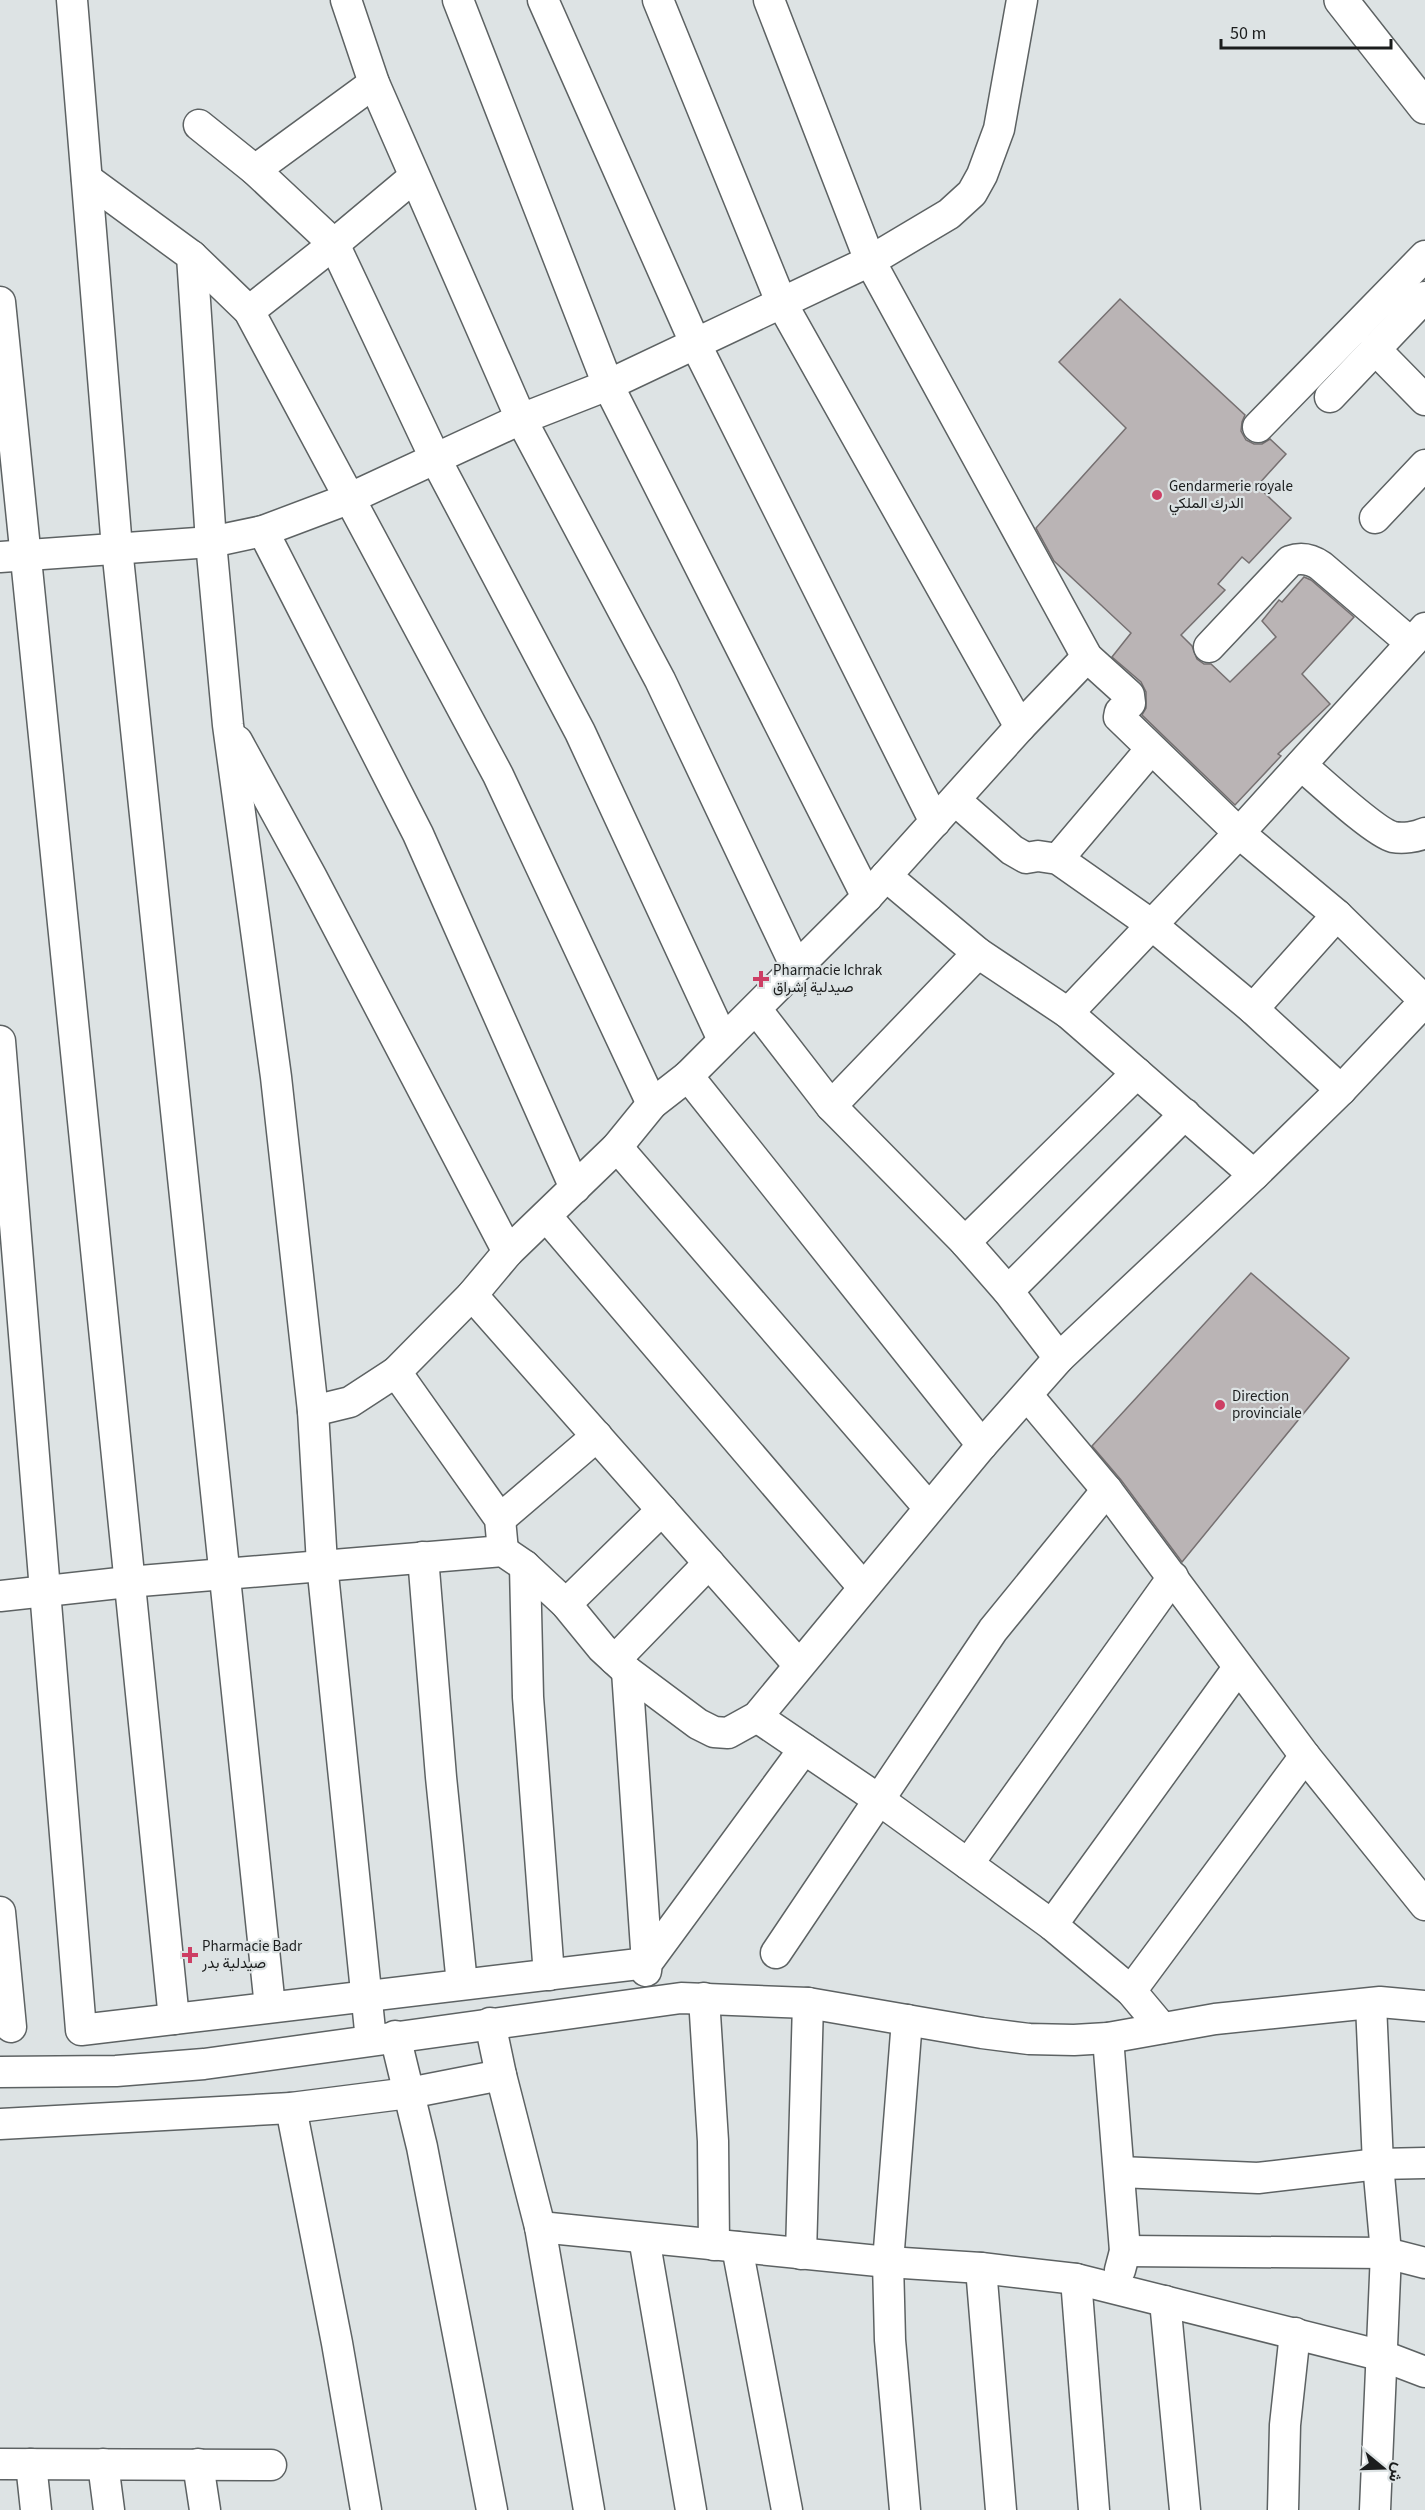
<svg xmlns="http://www.w3.org/2000/svg" width="1425" height="2510" font-family="'Source Sans 3',Vazirmatn,sans-serif">
<style>
.building{fill:#bab4b5;stroke:#767071;stroke-width:1.5}
.lines{fill:none;stroke-linecap:round;stroke-linejoin:round}
.minor-casing{stroke:#5d6263;stroke-width:33}
.major-casing{stroke:#5d6263;stroke-width:36}
.minor{stroke:#fff;stroke-width:30}
.major{stroke:#fff;stroke-width:33}
.poi-dot{fill:#cd3e64;stroke:#dde3e4;stroke-width:2}
.labels{text-anchor:middle;stroke-width:4.5;stroke-linejoin:round;paint-order:stroke}
.poi-label{font-size:15px;fill:#1b1d1d;stroke:#dde3e4;text-anchor:start}
</style>
<rect width="100%" height="100%" fill="#dde3e4"/>
<g class="building">
<path d="M1120,299L1245,415L1242,422L1241,431L1246,440L1254,444H1262L1270,439L1286,454L1257,486L1291,518L1249,563L1242,557L1218,584L1225,590L1181,635L1192,646L1197,659L1204,664H1211L1230,682L1276,637L1262,621L1279,600L1282,602L1304,577L1311,580L1354,617L1302,674L1330,704L1278,754L1281,756L1235,805L1142,715L1146,708V692L1141,682L1112,657L1131,633L1054,561L1036,528L1126,428L1059,362Z"/>
<path d="M1251,1273L1349,1358L1182,1562L1121,1480L1092,1446Z"/>
</g>
<g class="lines">
<defs>
<g id="minor">
<path d="M72,0L117,548L270,2007"/>
<path d="M346,0L374,83L521,419L660,680L796,967"/>
<path d="M458,0L608,385L867,897"/>
<path d="M543,0L696,345L935,822"/>
<path d="M658,0L781,302L1020,727"/>
<path d="M769,0L870,261L1087,657L1129,695L1130,703L1120,712L1119,717L1239,833L1337,915L1425,1001"/>
<path d="M199,125L255,170L334,244L435,458L580,732L723,1040"/>
<path d="M255,170L374,83"/>
<path d="M87,179L192,256L211,542L228,725L276,1077L313,1411L322,1564L371,2040"/>
<path d="M192,256L249,311L498,775L652,1104"/>
<path d="M0,302L174,2019"/>
<path d="M249,311L334,244L414,177"/>
<path d="M1375,349L1425,400"/>
<path d="M1330,397L1425,297"/>
<path d="M1258,427L1425,256"/>
<path d="M1375,518L1425,465"/>
<path d="M263,531L418,834L575,1188"/>
<path d="M0,557L211,542L263,531L348,499L521,419L608,385L870,261L949,214L972,193L982,175L999,129L1022,0"/>
<path d="M1209,647L1290,561C1301,557 1311,559 1321,566L1411,643"/>
<path d="M237,741L311,876L508,1252"/>
<path d="M1301,765C1319,780 1374,832 1393,837C1403,839 1416,837 1425,833"/>
<path d="M955,800L1012,850L1026,858L1038,856L1058,859L1152,925L1253,1009L1341,1090"/>
<path d="M1058,859L1151,749"/>
<path d="M886,876L978,953L1068,1013L1254,1175"/>
<path d="M756,1009L831,1106L965,1242L1008,1291L1059,1358"/>
<path d="M1253,1009L1337,915"/>
<path d="M1068,1013L1239,833L1425,628"/>
<path d="M0,1041L81,2030L647,1963L627,1671"/>
<path d="M688,1076L982,1445"/>
<path d="M831,1106L978,953"/>
<path d="M617,1147L929,1508"/>
<path d="M547,1217L863,1587"/>
<path d="M965,1242L1137,1073"/>
<path d="M1008,1291L1185,1114"/>
<path d="M472,1295L798,1664"/>
<path d="M396,1372L500,1519L503,1551"/>
<path d="M1027,1395L1107,1490L1305,1756L1425,1905"/>
<path d="M313,1411L350,1402L396,1372L472,1295L508,1252L617,1147L652,1104L688,1076L867,897L1020,727L1087,657"/>
<path d="M500,1519L597,1436"/>
<path d="M423,1557L441,1777L462,1984"/>
<path d="M525,1566L528,1697L549,1975"/>
<path d="M0,1596L128,1582L503,1551L525,1566L566,1604L602,1648L627,1671L698,1724L714,1732L728,1733L757,1717L982,1445L1059,1358L1254,1175L1341,1090L1425,1001"/>
<path d="M566,1604L662,1510"/>
<path d="M615,1660L709,1563"/>
<path d="M757,1717L878,1799L1052,1925L1131,1991L1162,2028"/>
<path d="M968,1864L1173,1577"/>
<path d="M0,1912L11,2027"/>
<path d="M1052,1925L1238,1668"/>
<path d="M776,1953L993,1630L1107,1490"/>
<path d="M646,1971L647,1963L804,1749"/>
<path d="M1131,1991L1305,1756"/>
<path d="M704,1998L713,2141L714,2245"/>
<path d="M1371,2004L1378,2164L1386,2253L1375,2510"/>
<path d="M490,2023L501,2075"/>
<path d="M395,2036L422,2147L492,2510"/>
<path d="M1108,2038L1125,2251L1120,2270"/>
<path d="M0,2072L116,2071L204,2064L681,1998L808,2003L982,2033L1029,2039L1074,2040L1108,2038L1215,2019L1380,2002L1425,2006"/>
<path d="M291,2108L337,2343L366,2510"/>
<path d="M0,2124L291,2108L409,2093L501,2075L540,2227L589,2510"/>
<path d="M1120,2172L1258,2178L1378,2164L1425,2163"/>
<path d="M540,2227L888,2262L981,2268L1076,2279L1383,2356L1425,2372"/>
<path d="M644,2238L691,2510"/>
<path d="M737,2247L787,2510"/>
<path d="M1125,2251L1386,2253L1425,2263"/>
<path d="M801,2254L808,2003"/>
<path d="M981,2268L1001,2510"/>
<path d="M1076,2279L1094,2510"/>
<path d="M1165,2301L1185,2510"/>
<path d="M0,2464L271,2465"/>
<path d="M31,2464L36,2510"/>
<path d="M103,2464L109,2510"/>
<path d="M198,2464L205,2510"/>
<path d="M905,2510L890,2340L888,2262L907,2020"/>
<path d="M1283,2510L1285,2425L1295,2333"/>
</g>
<path id="major" d="M1341,0L1425,107"/>
</defs>
<use href="#minor" class="minor-casing"/>
<use href="#major" class="major-casing"/>
<use href="#minor" class="minor"/>
<use href="#major" class="major"/>
</g>
<g class="poi-dot">
<circle cx="1157" cy="495" r="6"/>
<path d="M758 970h6v6h6v6h-6v6h-6v-6h-6v-6h6z"/>
<circle cx="1220" cy="1405" r="6"/>
<path d="M187 1946h6v6h6v6h-6v6h-6v-6h-6v-6h6z"/>
</g>
<g class="labels">
<g class="poi-label">
<text x="1169" y="491">Gendarmerie royale<tspan x="1169" dy="17">الدرك الملكي</tspan></text>
<text x="773" y="975">Pharmacie Ichrak<tspan x="773" dy="17">صيدلية إشراق</tspan></text>
<text x="1232" y="1401">Direction<tspan x="1232" dy="17">provinciale</tspan></text>
<text x="202" y="1951">Pharmacie Badr<tspan x="202" dy="17">صيدلية بدر</tspan></text>
</g>
</g>
<g transform="translate(1383 2468) rotate(109)" stroke="#dde3e4" stroke-width="4.5" paint-order="stroke">
<path d="M0-4.5L10 22L0 15L-10 22Z" fill="#1b1d1d"/>
<text y="-9" font-size="16" font-weight="bold" text-anchor="middle" fill="#1b1d1d">ش</text>
</g>
<path d="M1221 39v9h170v-9" fill="none" stroke="#1b1d1d" stroke-width="3"/>
<text x="1230" y="39" font-size="18" fill="#1b1d1d" stroke="#dde3e4" stroke-width="4.5" paint-order="stroke">50 m</text>
</svg>
